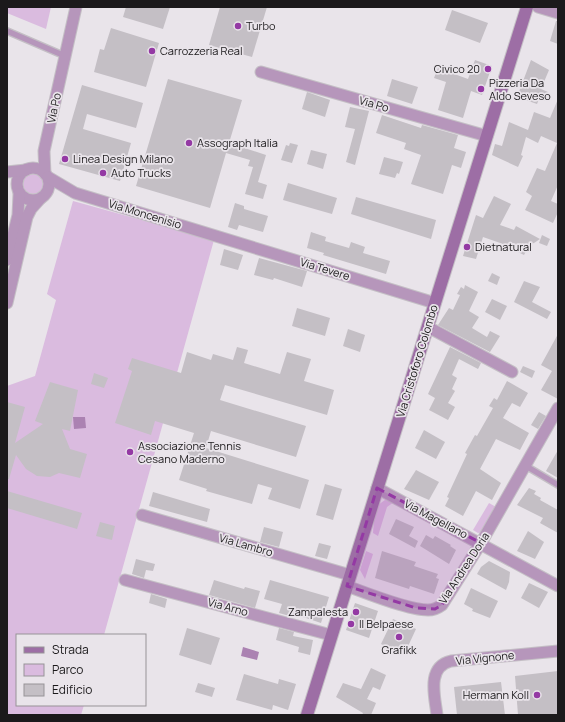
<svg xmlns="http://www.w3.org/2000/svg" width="565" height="722" font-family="Manrope,sans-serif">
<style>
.green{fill:#dabbdf}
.water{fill:#ab82b2}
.building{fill:#c4bfc5}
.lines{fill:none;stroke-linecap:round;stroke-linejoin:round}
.lane-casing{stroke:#c4bfc5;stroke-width:8}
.street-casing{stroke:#c4bfc5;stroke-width:13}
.secondary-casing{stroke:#c4bfc5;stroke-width:14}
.lane{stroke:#b696bb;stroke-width:5.5}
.street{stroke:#b696bb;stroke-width:11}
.secondary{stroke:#9d6ea5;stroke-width:12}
.marked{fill:#9439a4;fill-opacity:0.2;stroke:#9439a4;stroke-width:3;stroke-dasharray:8 5;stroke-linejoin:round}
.poi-dot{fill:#9439a4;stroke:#e9e4ea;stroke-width:1.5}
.labels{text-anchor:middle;stroke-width:3.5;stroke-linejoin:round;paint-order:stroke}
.poi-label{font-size:11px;fill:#1b191b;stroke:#e9e4ea;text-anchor:start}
.street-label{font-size:11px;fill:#1b191b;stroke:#e9e4ea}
</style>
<rect width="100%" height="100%" fill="#e9e4ea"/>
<g class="green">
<path d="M7,7H51L46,29L7,13Z"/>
<circle cx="33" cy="184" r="10"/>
<path d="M73,201L214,240L104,635H17V705H84L81,715H7V386L35,376L56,300L47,294Z"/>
<path d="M385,500L394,502L387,507L378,536L373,533L374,520L378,505Z"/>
<path d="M489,503L496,507L482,532L478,533L473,530Z"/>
<path d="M366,551L373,554L365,579L360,570Z"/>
</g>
<g class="water">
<path d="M73,417H85L86,428L74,429Z"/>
<path d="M243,647L259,652L257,660L241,656Z"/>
</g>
<g class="building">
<path d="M126,7H170L163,29L123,17Z"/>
<path d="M220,7H267L252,57L209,45Z"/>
<path d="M452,10L488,23L480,43L445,30Z"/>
<path d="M556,21H558V44L550,41Z"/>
<path d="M111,28L159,43L146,87L94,72L100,49L104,50Z"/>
<path d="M475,60L492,66L482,95L471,91L463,118L438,110L446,82L434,78L438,68L468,79Z"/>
<path d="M531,60L549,70L541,89L548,92L545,101L539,99L537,104L517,97Z"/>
<path d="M168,79L242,100L229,143L266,155L258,182L267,185L263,199L245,194L253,167L248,166L250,160L226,153L210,208L136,186Z"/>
<path d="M392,79L418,87L412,104L387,96Z"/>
<path d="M82,85L143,103L136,128L87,114L83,129L131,143L120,181L59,164Z"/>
<path d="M307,92L330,100L325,117L302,109Z"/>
<path d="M558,99V185L551,201L558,204V212L553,223L525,210L532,196L526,192L537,168L545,171L557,143L541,136L538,143L526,137L521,155L523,156L518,167L492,155L495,144L502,146L509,122L528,130L534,112L550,118Z"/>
<path d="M350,107L369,111L355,165L346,162L355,129L345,127Z"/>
<path d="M382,115L421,128L422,125L458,135L454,148L466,152L461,168L452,165L443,194L411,184L421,155L404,149L406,143L376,133Z"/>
<path d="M290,143L298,145L292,163L281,160L286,145L289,146Z"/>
<path d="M311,150L327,154L323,169L307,164Z"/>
<path d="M384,157L403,162L399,174L397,173L395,178L379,174Z"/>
<path d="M288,183L337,198L332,214L283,200Z"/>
<path d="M494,196L511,204L500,225L514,230L516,226L540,239L534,243L530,244L524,255L506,246V245L483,237L476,259L463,256L476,215L483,218Z"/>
<path d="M356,197L436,220L431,239L351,214Z"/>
<path d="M235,203L244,206V209L268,216L263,232L239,225L237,230L228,227Z"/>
<path d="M311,232L326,237L325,241L349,248L351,242L365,247L363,253L390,261L386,274L323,255L324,253L307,248Z"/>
<path d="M542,235L550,239L547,246L539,243Z"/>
<path d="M224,249L243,255L238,270L220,265Z"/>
<path d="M259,258L307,271L302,287L274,278L273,280L254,275Z"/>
<path d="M492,273L500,277L497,285L488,281Z"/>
<path d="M524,281L540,287L532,302L551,312L547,319L514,302Z"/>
<path d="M465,285L478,292L469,311L479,317L472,328L487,337L490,331L500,336L490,352L438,325L449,308L453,310L460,295L457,294L461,287L464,289Z"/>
<path d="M492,299L507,306L500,320L485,312Z"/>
<path d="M297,308L330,318L325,336L292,326Z"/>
<path d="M348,329L365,335L360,352L343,346Z"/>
<path d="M558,334V399L541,390L552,371L541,365Z"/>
<path d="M237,347L248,350L244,363L280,374L287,352L311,359L304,381L334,390L327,415L225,385L220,400L306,426L296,457L211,431L206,448L309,480L300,509L268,499L272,488L258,484L252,504L206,491L207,489L179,480L194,433L155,421L151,435L115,423L132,371L128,369L132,358L181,373L187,352L211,360L213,354L233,360Z"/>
<path d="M450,347L481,363L478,369L459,359L452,375L457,378L452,389L455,391L448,403L455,407L448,420L429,410L435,398L428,394Z"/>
<path d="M523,366L535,371L532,378L520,372Z"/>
<path d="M94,373L108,378L104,388L91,384Z"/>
<path d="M507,381L528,393L520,407L512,403L503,418L529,433L520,450L496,439L480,469L501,483L492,500L476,491L463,516L445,506L449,498L447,497L467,454L465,453L475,435L477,436L493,408L489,406L494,398L497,400Z"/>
<path d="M50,382L78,390L70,431L62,429L70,449L87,454L80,478L59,473L50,477L37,476L26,469L16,455L9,479H7V402L25,407L15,443L43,424L35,421Z"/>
<path d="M539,412L546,416L538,429L531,425Z"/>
<path d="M424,430L445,442L436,459L415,448Z"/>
<path d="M558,450V478L546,471Z"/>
<path d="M416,470L439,482L429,500L404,489Z"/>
<path d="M325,484L342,489L333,520L316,515Z"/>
<path d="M529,488L536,491L534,494L541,498L540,500L558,510V533L540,523L543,518L517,505Z"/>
<path d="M7,491L82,513L77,529L7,508Z"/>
<path d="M153,492L210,509L207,522L149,506Z"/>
<path d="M396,519L414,527L409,536L418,541L415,548L389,534Z"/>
<path d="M100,522L115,526L112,540L96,536Z"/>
<path d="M264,527L283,532L279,547L260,542Z"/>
<path d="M528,531L544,542L535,559L517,551Z"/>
<path d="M426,535L433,539L435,536L451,545L450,546L456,550L449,564L420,546Z"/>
<path d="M319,543L331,546L327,559L315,556Z"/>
<path d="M382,551L416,562L414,566L438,574L436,578L439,579L434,594L410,586L409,589L375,578Z"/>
<path d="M136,559L155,564L153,571L146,570L144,578L132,574Z"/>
<path d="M489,561L510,572L509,582L506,590L477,574L481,567Z"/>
<path d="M214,580L244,589L245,587L260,591L255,608L209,595Z"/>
<path d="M270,580L329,597L321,623L294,614L293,617L279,613L282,604L264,599Z"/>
<path d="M529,583L548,592L539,608L521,598Z"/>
<path d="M471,588L498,601L490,618L472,611L473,609L464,604Z"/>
<path d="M151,594L167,599L165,608L149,603Z"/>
<path d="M355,603L378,611L369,638L346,630Z"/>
<path d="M393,619L416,629L404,655L381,644Z"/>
<path d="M187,628L220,638L211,665L179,655Z"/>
<path d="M279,628L294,632L293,636L313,640L310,655L298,652L299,647L276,640Z"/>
<path d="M371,668L386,675L380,690L373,687L367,699L376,703L371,715H362L363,713L336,697L343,683L361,689Z"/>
<path d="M558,671V715H518L515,676Z"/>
<path d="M244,674L278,684L279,679L296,684L288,710L273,705L272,710L236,700Z"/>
<path d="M501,682L505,715H457L454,687Z"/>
<path d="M198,683L215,688L212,697L195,692Z"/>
</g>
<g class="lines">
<defs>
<g id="lane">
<path d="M7,31L65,56"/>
<path d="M526,466L558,485"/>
</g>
<g id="street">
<path d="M538,7L558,13"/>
<path d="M261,72L487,136"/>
<circle cx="33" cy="184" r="16"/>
<path d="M7,172L26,170"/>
<path d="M45,174L44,151L76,7"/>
<path d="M48,177L75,193L435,303"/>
<path d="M7,260L18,215L19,194"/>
<path d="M7,303L27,217L31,209L40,199"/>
<path d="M428,327L512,372"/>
<path d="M377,488L558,586"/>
<path d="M142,515L350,575"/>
<path d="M125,580L331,635"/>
<path d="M347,586C366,593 408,610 428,610C434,610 438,608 442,605L481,543L558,408"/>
<path d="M437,715C435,697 426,667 451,661L558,651"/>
</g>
<path id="secondary" d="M307,715L527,7"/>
</defs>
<use href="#lane" class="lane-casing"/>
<use href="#street" class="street-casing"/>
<use href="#secondary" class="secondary-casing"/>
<use href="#lane" class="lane"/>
<use href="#street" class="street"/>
<use href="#secondary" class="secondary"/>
</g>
<path class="marked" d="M377,488L481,543L442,605L435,609L416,608L347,586Z"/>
<g class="poi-dot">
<circle cx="238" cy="26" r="4"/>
<circle cx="152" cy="51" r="4"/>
<circle cx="488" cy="69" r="4"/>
<circle cx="481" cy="89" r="4"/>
<circle cx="189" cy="143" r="4"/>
<circle cx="65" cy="159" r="4"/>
<circle cx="103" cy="173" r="4"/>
<circle cx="467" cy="247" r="4"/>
<circle cx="130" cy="452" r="4"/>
<circle cx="356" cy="612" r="4"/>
<circle cx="351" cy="624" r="4"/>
<circle cx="399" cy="637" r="4"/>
<circle cx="537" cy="695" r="4"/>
</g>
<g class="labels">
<g class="poi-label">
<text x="246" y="30">Turbo</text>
<text x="160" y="55">Carrozzeria Real</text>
<text x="480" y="73" text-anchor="end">Civico 20</text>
<text x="489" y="87">Pizzeria Da<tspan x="489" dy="13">Aldo Seveso</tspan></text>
<text x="197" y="147">Assograph Italia</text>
<text x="73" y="163">Linea Design Milano</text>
<text x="111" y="177">Auto Trucks</text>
<text x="475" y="251">Dietnatural</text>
<text x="138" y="450">Associazione Tennis<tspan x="138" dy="13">Cesano Maderno</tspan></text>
<text x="348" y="616" text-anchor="end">Zampalesta</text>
<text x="359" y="628">Il Belpaese</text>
<text x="399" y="654" text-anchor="middle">Grafikk</text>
<text x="529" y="699" text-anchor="end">Hermann Koll</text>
</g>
<g class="street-label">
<text transform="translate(374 104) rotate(16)" y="4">Via Po</text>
<text transform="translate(54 108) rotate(-78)" y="4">Via Po</text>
<text transform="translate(145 214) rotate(17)" y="4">Via Moncenisio</text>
<text transform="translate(325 269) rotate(17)" y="4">Via Tevere</text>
<text transform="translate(417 361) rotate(-73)" y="4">Via Cristoforo Colombo</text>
<text transform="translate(436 519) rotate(28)" y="4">Via Magellano</text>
<text transform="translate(246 545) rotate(16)" y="4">Via Lambro</text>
<text transform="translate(464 568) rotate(-57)" y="4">Via Andrea Doria</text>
<text transform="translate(228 607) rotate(15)" y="4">Via Arno</text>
<text transform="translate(485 658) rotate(-6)" y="4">Via Vignone</text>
</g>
</g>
<rect width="565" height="722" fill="none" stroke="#1b191b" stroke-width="16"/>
<rect x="16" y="634" width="130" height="72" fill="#e9e4ea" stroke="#979397"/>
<rect x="24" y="647" width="20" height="6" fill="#9d6ea5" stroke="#979397"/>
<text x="52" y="654" font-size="12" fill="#1b191b">Strada</text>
<rect x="24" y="664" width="20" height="12" fill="#dabbdf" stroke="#979397"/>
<text x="52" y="674" font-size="12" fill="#1b191b">Parco</text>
<rect x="24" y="684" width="20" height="12" fill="#c4bfc5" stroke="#979397"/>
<text x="52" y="694" font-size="12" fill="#1b191b">Edificio</text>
</svg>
